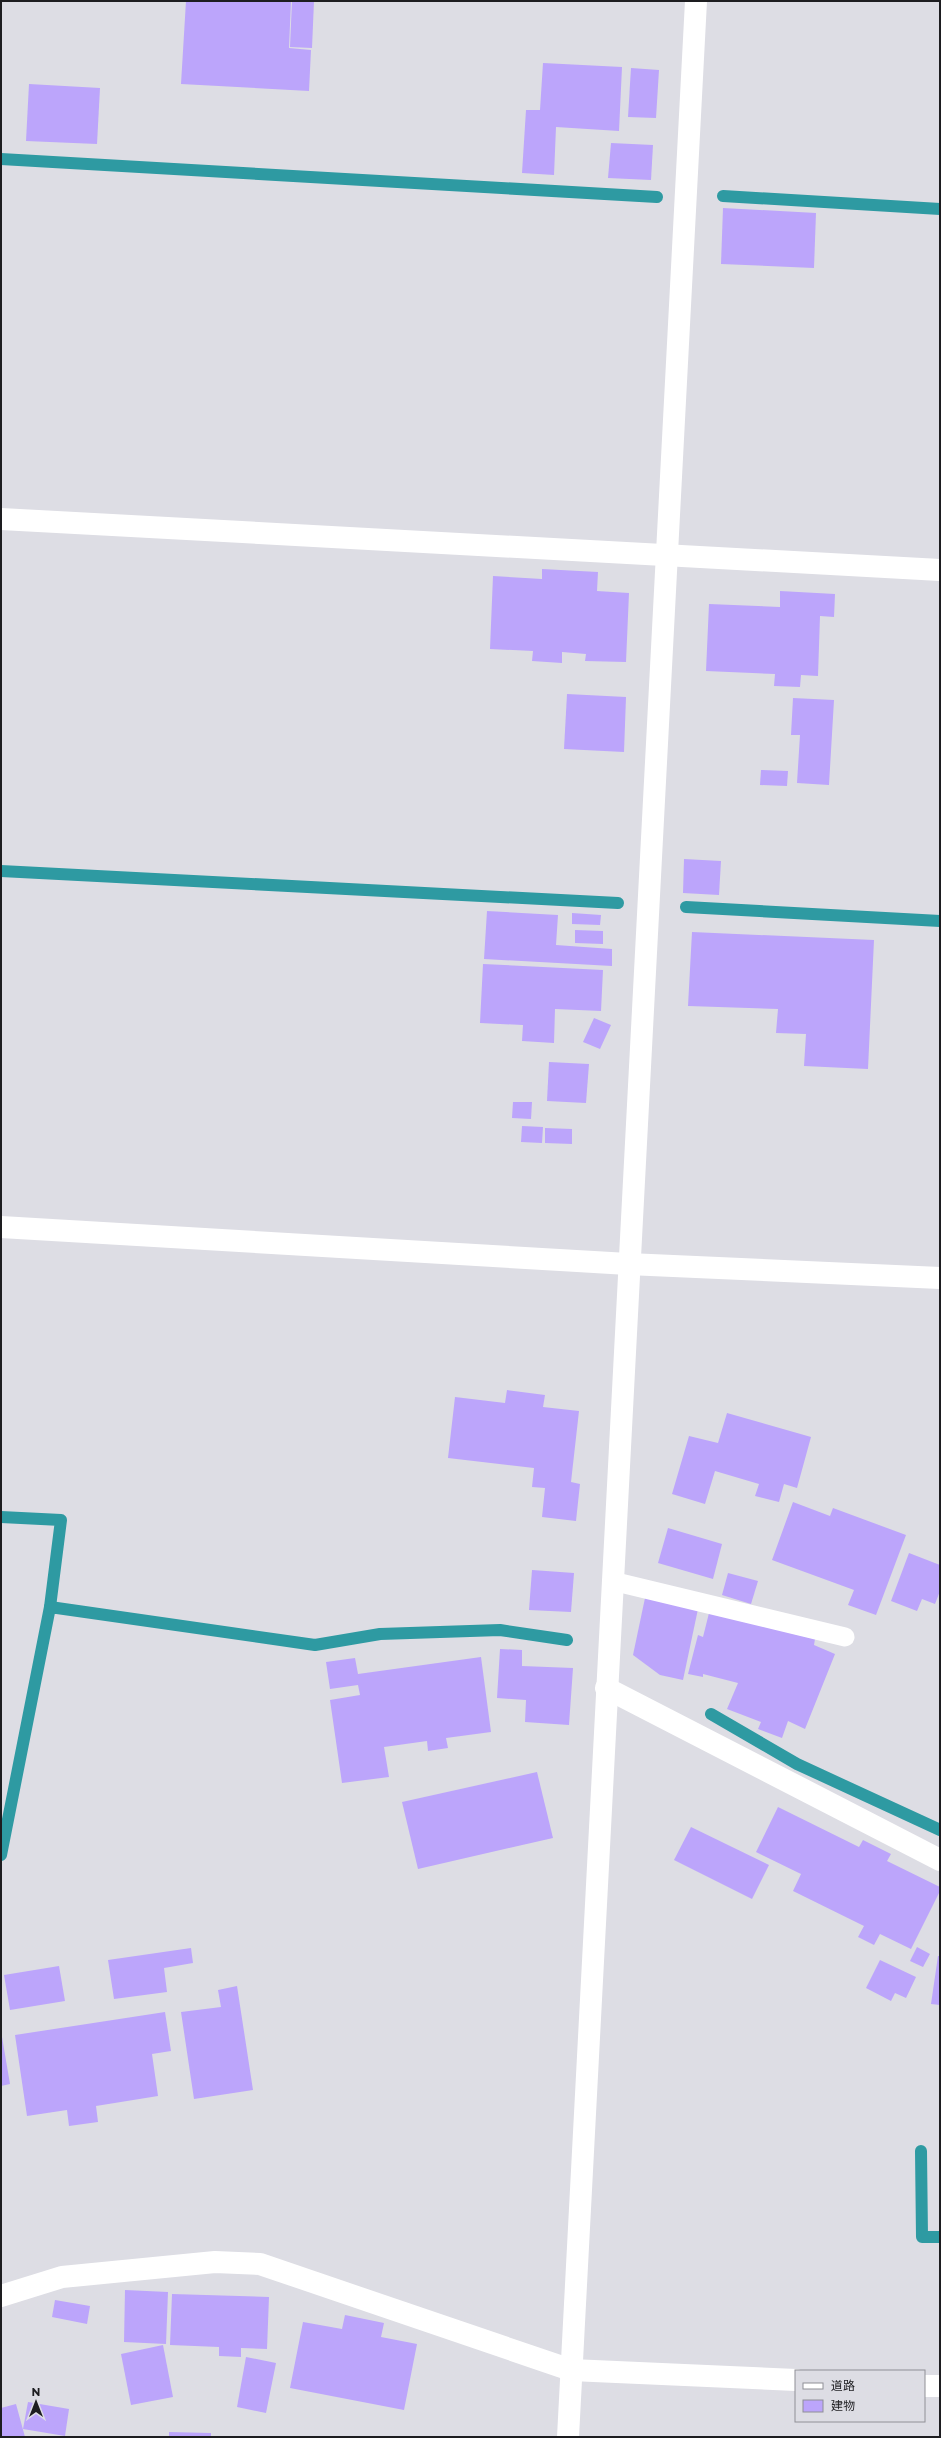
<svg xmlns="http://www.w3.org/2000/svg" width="941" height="2438" font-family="Montserrat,'Noto Sans JP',sans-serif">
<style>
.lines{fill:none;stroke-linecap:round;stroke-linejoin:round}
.stream{stroke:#2e9aa2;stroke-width:12}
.building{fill:#bca5fb}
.lane{stroke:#fff;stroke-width:19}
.street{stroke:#fff;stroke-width:22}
.secondary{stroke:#fff;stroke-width:22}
</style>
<rect width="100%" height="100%" fill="#dddde4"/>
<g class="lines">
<g class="stream">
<path d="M1,159L657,197"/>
<path d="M723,196L940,209"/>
<path d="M1,871L618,903"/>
<path d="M686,907L940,921"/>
<path d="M1,1517L61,1520L50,1607"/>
<path d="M711,1714L797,1764L940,1830"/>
<path d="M1,1855L50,1607L315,1645L380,1634L500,1630L567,1640"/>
<path d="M921,2151L922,2237H940"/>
</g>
</g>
<g class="building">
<path d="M186,1H291L289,48L311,50L309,91L181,84Z"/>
<path d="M292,1H314L312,48L290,47Z"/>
<path d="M543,63L622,67L619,131L556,127L554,175L522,173L526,110H540Z"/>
<path d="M631,68L659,70L656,118L628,117Z"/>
<path d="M29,84L100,88L97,144L26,141Z"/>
<path d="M611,143L653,145L651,180L608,178Z"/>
<path d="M723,208L816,213L814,268L721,264Z"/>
<path d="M542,569L598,572L597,591L629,593L626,662L585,661L586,654L562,652V663L532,661L533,651L490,649L493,576L542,579Z"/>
<path d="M780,591L835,594L834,617L820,616L818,676L801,675L800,687L774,686L775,674L706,671L709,604L780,607Z"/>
<path d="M567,694L626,697L624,752L564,749Z"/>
<path d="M793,698L834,700L829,785L797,783L800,735H791Z"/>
<path d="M761,770L788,771L787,786L760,785Z"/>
<path d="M684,859L721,861L719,895L683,893Z"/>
<path d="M487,911L558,915L556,945L612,949V966L484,959Z"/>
<path d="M572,913L601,915L600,925L572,924Z"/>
<path d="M575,930L603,931V944L575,943Z"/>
<path d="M692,932L874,940L868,1069L804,1066L806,1034L776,1033L778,1009L688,1006Z"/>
<path d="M483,964L603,970L601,1011L555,1009L554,1043L522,1041L523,1025L480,1023Z"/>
<path d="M594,1018L611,1025L600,1049L583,1042Z"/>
<path d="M549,1062L589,1064L586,1103L547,1101Z"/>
<path d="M513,1102H532L531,1119L512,1118Z"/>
<path d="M522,1126L543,1127L542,1143L521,1142Z"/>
<path d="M545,1128L572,1129V1144L545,1143Z"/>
<path d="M507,1390L545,1395L543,1407L579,1411L571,1482L580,1484L576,1521L542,1517L545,1488L532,1487L534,1468L448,1458L455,1397L505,1403Z"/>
<path d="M727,1413L811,1437L797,1488L784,1484L779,1502L755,1496L759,1484L715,1471L705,1504L672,1494L689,1436L718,1443Z"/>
<path d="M793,1502L830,1516L833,1508L906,1535L876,1615L848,1605L854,1590L772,1560Z"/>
<path d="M668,1528L722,1544L713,1579L658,1563Z"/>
<path d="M909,1553L940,1565V1591L935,1604L922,1599L917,1611L891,1601Z"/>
<path d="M532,1570L574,1573L571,1612L529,1610Z"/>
<path d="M728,1573L758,1581L751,1604L722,1595Z"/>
<path d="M645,1598L698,1609L683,1680L660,1675L633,1655Z"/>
<path d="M709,1613L815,1639L814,1645L835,1654L805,1729L788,1721L782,1738L758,1729L761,1722L727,1709L738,1683L703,1674V1677L688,1674L698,1635L703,1637Z"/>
<path d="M500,1649L522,1650V1666L573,1668L569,1725L525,1722L526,1700L497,1698Z"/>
<path d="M481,1657L491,1732L446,1738L448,1748L428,1751L427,1741L384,1747L389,1777L342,1783L330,1700L360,1695L358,1685L330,1689L326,1662L355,1658L358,1674Z"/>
<path d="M537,1772L553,1838L418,1869L402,1802Z"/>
<path d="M778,1807L859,1847L863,1840L891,1854L887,1861L940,1887V1891L911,1949L880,1934L874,1945L858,1937L864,1926L793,1891L801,1874L756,1852Z"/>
<path d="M691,1827L769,1865L752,1899L674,1860Z"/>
<path d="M917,1947L930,1954L923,1967L910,1961Z"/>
<path d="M191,1948L193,1963L164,1968L167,1992L114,1999L108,1960Z"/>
<path d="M938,1956H940V2005L931,2004Z"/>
<path d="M880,1960L916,1977L906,1998L895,1993L891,2001L866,1988Z"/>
<path d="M59,1966L65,2001L10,2010L4,1975Z"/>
<path d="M237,1986L253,2090L194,2099L181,2012L221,2007L218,1990Z"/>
<path d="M165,2012L171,2051L152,2054L158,2096L96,2106L98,2122L69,2126L67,2110L27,2116L15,2035Z"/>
<path d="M1,2031L10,2084L1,2086Z"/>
<path d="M125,2290L168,2292L166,2344L124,2342Z"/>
<path d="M172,2294L269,2297L267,2349L241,2348V2357L219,2356V2347L170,2345Z"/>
<path d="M55,2300L90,2306L87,2324L52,2317Z"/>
<path d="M345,2315L384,2323L381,2337L417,2344L404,2410L290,2388L303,2322L342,2329Z"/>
<path d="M163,2345L173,2397L131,2405L121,2354Z"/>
<path d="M246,2357L276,2363L266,2413L237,2407Z"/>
<path d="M28,2402L69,2409L65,2436L23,2429Z"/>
<path d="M16,2404L25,2437H1V2408Z"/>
<path d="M169,2432L211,2433V2437H169Z"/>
</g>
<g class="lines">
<path class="lane" d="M612,1581L845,1637"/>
<g class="street">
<path d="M1,519L940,570"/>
<path d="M1,1227L628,1264L940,1278"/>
<path d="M606,1688L940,1860"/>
<path d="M1,2296L62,2277L215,2262L260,2264L571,2370L796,2380"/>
<path d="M924,2386H940"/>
</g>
<path class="secondary" d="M568,2437L696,1"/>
</g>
<rect width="941" height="2438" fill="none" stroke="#1d1d20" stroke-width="4"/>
<rect x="795" y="2370" width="130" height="52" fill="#dddde4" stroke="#909096"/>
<rect x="803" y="2383" width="20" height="6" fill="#ffffff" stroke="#909096"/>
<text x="831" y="2390" font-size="12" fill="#1d1d20">道路</text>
<rect x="803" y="2400" width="20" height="12" fill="#bca5fb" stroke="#909096"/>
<text x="831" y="2410" font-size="12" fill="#1d1d20">建物</text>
<g transform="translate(36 2402)" stroke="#dddde4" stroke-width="3" paint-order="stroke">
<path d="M0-3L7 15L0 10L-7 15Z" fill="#1d1d20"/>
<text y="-6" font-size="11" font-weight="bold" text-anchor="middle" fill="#1d1d20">N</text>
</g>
</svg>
